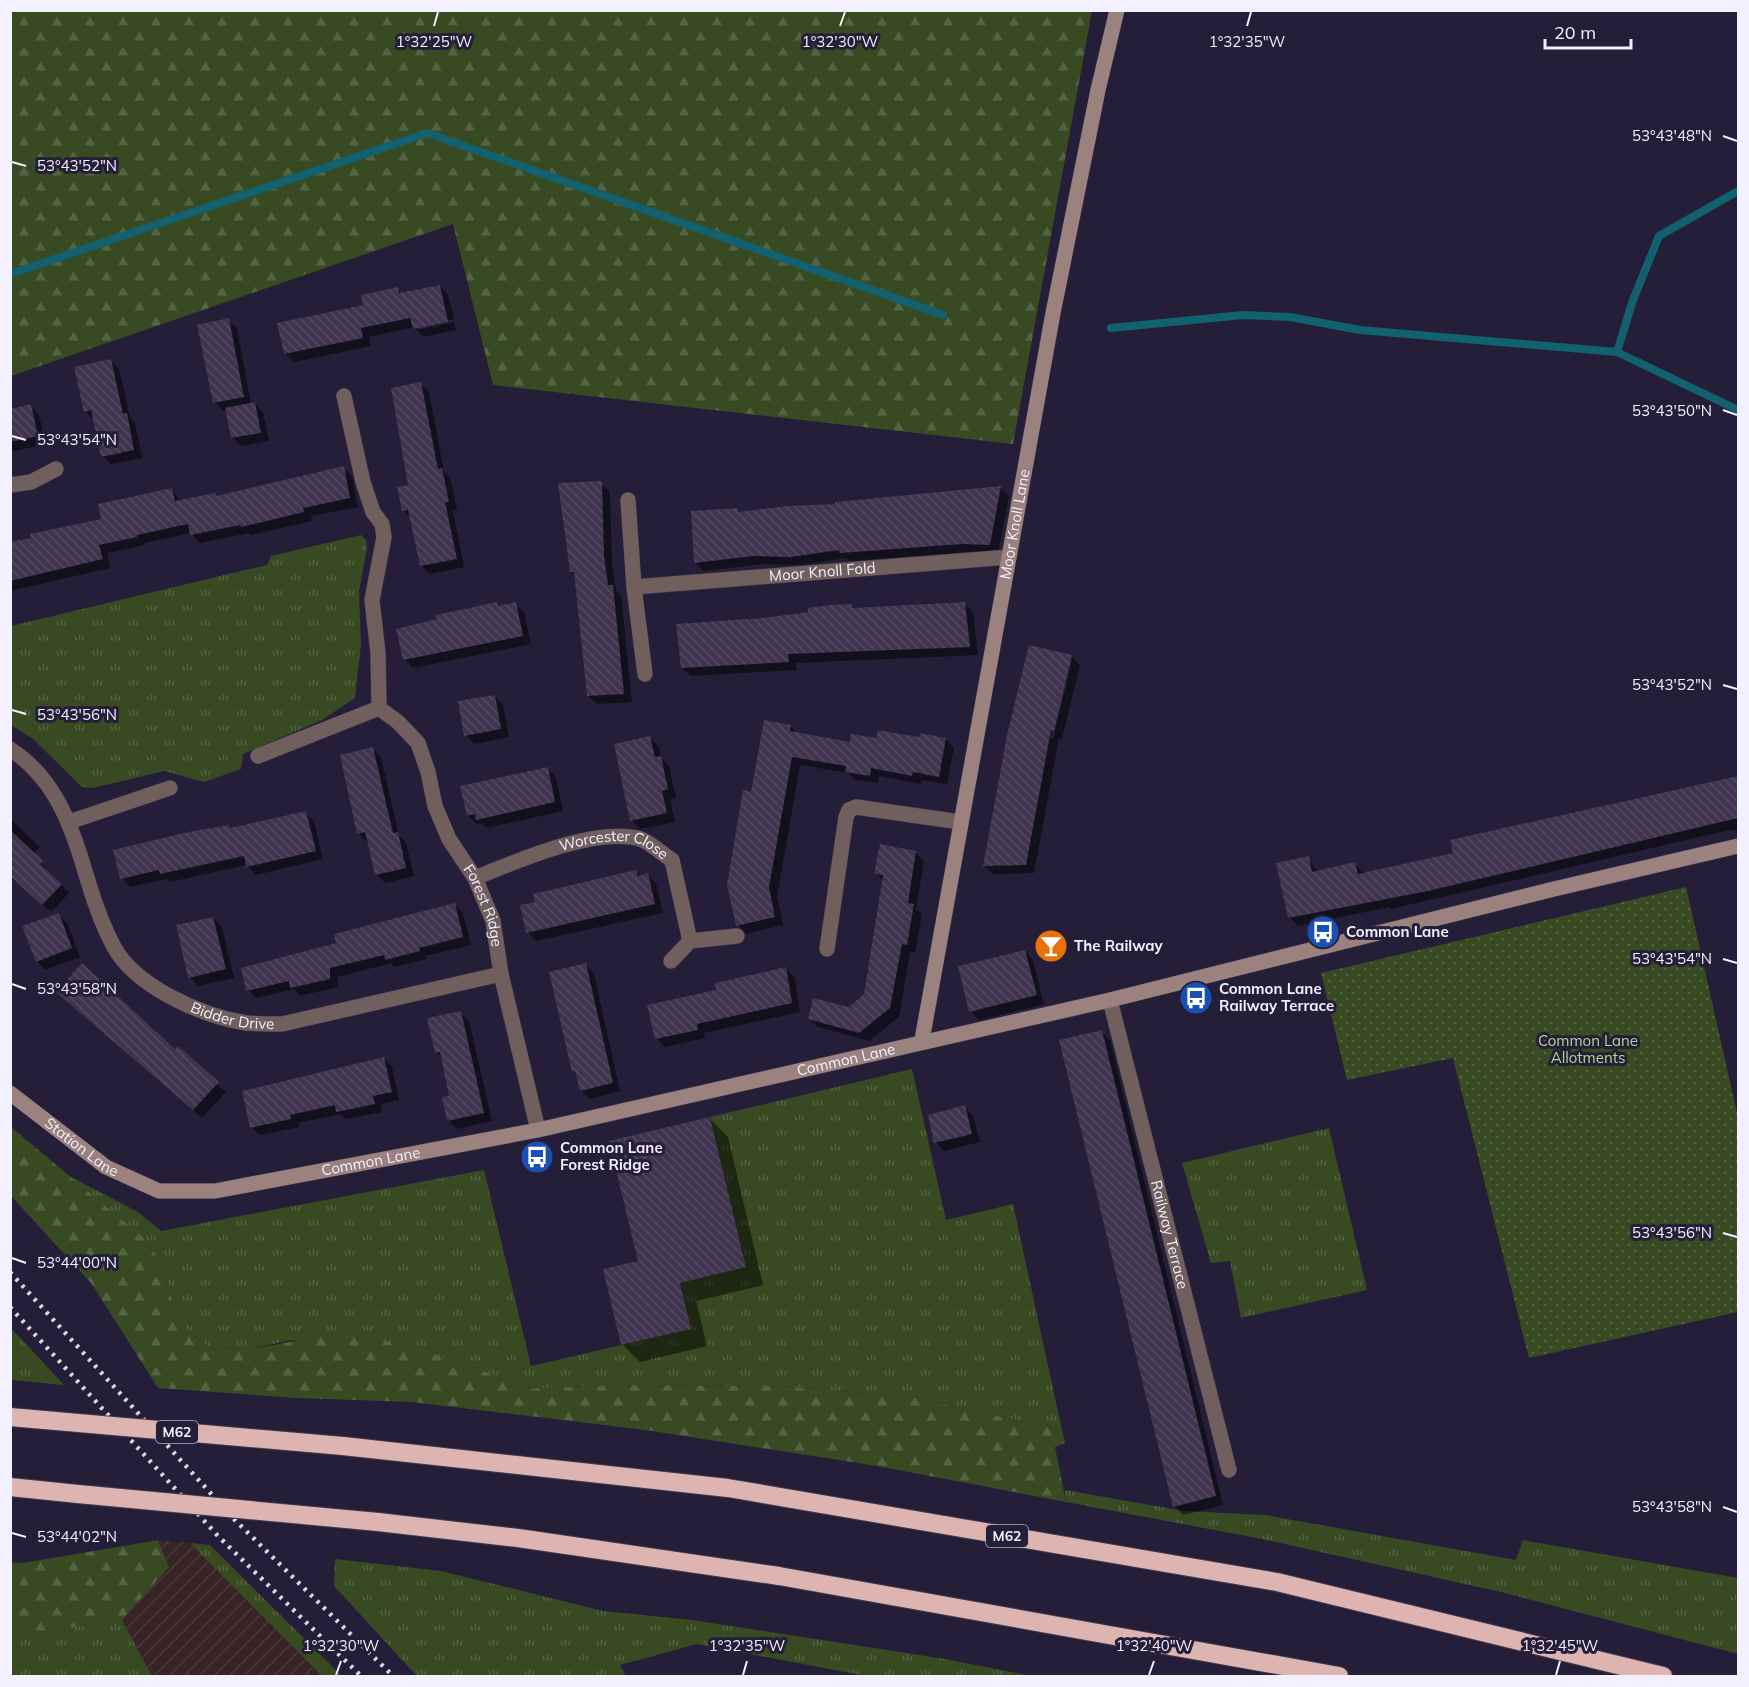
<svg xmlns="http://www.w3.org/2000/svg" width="1749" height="1687" font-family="Mulish,sans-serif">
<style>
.industrial{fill:url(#industrial-furrows)}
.grass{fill:url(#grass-tufts)}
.forest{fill:url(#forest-firs)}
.garden{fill:url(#garden-dots)}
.shadow{fill:#0007;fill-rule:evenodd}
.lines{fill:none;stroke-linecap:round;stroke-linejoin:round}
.stream{stroke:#116171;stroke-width:8}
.building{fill:url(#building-back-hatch)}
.street-casing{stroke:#413b54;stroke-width:16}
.secondary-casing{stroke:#413b54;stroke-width:16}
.highway-casing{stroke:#413b54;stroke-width:20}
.street{stroke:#705f5d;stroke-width:15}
.secondary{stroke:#9c827e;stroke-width:15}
.highway{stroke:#ddb4af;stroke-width:18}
.rail{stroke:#d9d6e6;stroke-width:4.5;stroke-dasharray:3 6;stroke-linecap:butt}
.highway-bridge-casing{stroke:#413b54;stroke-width:20;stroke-linecap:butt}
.highway-bridge{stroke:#ddb4af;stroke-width:18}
.ticks{fill:none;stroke:#f3f0ff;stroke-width:2}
.labels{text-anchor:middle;stroke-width:6;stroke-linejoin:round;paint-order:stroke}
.shield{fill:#241e38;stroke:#b5b1c3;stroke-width:1.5}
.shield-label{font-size:14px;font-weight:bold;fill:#f3f0ff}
.street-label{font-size:15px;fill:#f3f0ff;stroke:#241e38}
.poi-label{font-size:15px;font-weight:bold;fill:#f3f0ff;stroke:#241e38;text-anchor:start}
.park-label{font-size:15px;fill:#b2d78e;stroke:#241e38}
.ticks-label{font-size:15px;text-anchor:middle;fill:#f3f0ff;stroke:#241e38;stroke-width:6;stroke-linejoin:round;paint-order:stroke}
</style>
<defs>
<pattern id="industrial-furrows" width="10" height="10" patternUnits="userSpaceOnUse" patternTransform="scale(1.5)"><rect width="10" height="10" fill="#382426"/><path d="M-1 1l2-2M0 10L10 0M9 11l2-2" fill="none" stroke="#4c393c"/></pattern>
<pattern id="grass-tufts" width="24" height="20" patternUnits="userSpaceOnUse" patternTransform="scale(1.5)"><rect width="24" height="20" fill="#374a22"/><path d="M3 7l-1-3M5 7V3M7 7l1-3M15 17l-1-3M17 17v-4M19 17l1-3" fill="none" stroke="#546443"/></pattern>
<pattern id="forest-firs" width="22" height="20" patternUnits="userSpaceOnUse" patternTransform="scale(1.5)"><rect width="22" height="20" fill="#374a22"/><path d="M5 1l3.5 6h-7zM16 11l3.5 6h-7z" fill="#546443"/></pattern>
<pattern id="garden-dots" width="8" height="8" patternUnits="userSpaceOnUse" patternTransform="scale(1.5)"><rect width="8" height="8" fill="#374a22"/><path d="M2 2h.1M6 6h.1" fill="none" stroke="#546443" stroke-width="1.8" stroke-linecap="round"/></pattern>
<pattern id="building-back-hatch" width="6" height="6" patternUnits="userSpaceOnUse" patternTransform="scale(1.5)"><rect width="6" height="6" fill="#40344f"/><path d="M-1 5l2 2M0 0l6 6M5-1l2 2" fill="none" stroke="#534861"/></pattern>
</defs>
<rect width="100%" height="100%" fill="#241e38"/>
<path class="industrial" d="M158,1540L190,1543L322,1676H152L122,1620L169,1567Z"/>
<g class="grass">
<path d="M361,535L366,540L367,548L359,591L361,644L355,698L322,720L243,754L241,769L204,782L164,771L93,788L82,787L32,738L12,726L11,626L267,565L271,556Z"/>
<path d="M912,1069L946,1220L1013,1204L1062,1430L911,1397L783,1386L611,1385L524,1389L465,1363L291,1340L251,1349L211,1348L177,1322L165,1269L71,1177L138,1212L161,1231L484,1170L531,1366L690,1329L680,1283L746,1267L710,1117Z"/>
<path d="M1329,1128L1367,1290L1241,1318L1230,1261L1211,1263L1182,1163Z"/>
<path d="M11,1328L64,1385L11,1380Z"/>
<path d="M1065,1490L1184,1511L1265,1515L1516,1560L1523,1540L1738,1578V1654L1501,1592L1262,1539L1066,1502Z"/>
<path d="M190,1543L210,1545L342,1676H322Z"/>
<path d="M335,1559L441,1571L603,1611L692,1620L945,1659L1032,1676H866L697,1644L620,1665L626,1676H417L334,1586Z"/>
<path d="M122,1620L152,1676H11L10,1636Z"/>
</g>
<g class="forest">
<path d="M10,11H1092L1013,444L493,385L453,224L11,376Z"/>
<path d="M11,1127L147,1241L165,1269L177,1322L211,1348L251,1349L348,1331L465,1363L524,1389L611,1385L783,1386L911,1397L1062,1430L1065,1443L1055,1447L1066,1502L877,1466L646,1430L412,1402L297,1398L158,1388L91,1283L11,1196Z"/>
<path d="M158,1540L169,1567L122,1620L11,1636V1562L23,1563Z"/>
</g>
<path class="garden" d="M1686,887L1738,1117V1312L1529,1358L1453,1058L1347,1080L1321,973Z"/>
<g class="shadow">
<path d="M440,286L448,295L454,319L418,327V330L454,322L456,330L423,337L414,327L369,337L371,346L294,362L285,353L398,289L402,294Z"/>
<path d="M228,320L237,328L251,404L254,403L263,412L269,441L241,446L233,438L227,410L223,411L215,402Z"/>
<path d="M111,361L119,369L130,418L135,423L142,458L111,464L102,456L94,420L85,411Z"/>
<path d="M421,384L429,392L444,472L450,478L457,510L453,511L464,567L430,574L421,565L412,518L404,511L410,486Z"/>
<path d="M31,406L39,415L46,444L10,452V410Z"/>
<path d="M343,468L352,477L358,507L311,516L312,521L251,535L249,533L200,543L191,533L144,543L145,545L107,553L110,568L10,591V544L103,520L171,490L181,501L215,494L218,497Z"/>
<path d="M601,483L610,492L612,565L616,590L621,595L632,702L597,704L588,696L576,577L571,572Z"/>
<path d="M1000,487L1009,496L998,553L971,552L850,561L847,558L800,565L763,564L704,571L695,562L737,510L740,513L837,506Z"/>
<path d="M496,603L500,607L515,604L524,612L531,644L413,668L405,659Z"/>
<path d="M964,603L973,612L978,655L796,663L797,670L691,676L682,668L763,619L852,606L856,609Z"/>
<path d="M1030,647L1071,656L1080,665L1062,739L1059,738L1034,873L993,874L985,866L1008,735ZM1069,660H1072L1053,739L1050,738Z"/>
<path d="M495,696L503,705L509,737L474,744L466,735Z"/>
<path d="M791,726L798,734L851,743L877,739H945L954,748L947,784L921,780V784L879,776L878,783L855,780L849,773L800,765L777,897L783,925L746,934L738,925L753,794Z"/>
<path d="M650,738L659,747L661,758L669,766L676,798L670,799L675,822L640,829L632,820Z"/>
<path d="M373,749L381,757L399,836L406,842L414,876L385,883L376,874L367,842L359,833Z"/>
<path d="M547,769L556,777L563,811L486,828L482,823L477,824L468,816Z"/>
<path d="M1738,777V830H1729L1391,909L1389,907L1298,926L1290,918L1278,864L1308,858L1318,872L1355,864L1364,874L1455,854Z"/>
<path d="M306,813L314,821L323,859L256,875L247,865L170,882L167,879L130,887L122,878L228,826L231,829Z"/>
<path d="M10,819L40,847L33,854L69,893L51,912L10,874Z"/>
<path d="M915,852L924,861L916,909L922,914L915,953L910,952L899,1017L869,1041L818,1027L809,1019L849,1009L866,995L883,881L876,873Z"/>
<path d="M636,872L641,876L648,875L656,883L663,913L536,941L528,932Z"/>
<path d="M455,905L463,913L471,945L426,956L427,959L394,967L391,963L338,977V987L300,996L294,989L256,998L248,990L338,944Z"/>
<path d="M58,914L67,923L80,957L45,970L37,961Z"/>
<path d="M213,918L222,927L234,978L198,986L190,977Z"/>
<path d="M1025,951L1033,960L1044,1004L979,1020L971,1011Z"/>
<path d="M586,965L594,974L620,1091L590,1099L581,1090L578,1075L574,1071Z"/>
<path d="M786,969L795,978L800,1012L704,1033L705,1038L665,1047L656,1038L718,991Z"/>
<path d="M67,1000L175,1051L226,1092L202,1118Z"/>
<path d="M460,1013L469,1021L492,1121L457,1129L448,1120L450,1097L443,1059L436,1052Z"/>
<path d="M1101,1031L1110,1040L1223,1505L1183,1515L1174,1506Z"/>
<path d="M384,1058L392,1067L399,1100L381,1104L382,1112L346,1119L341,1114L298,1123L299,1127L260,1135L251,1127Z"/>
<path d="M965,1107L973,1116L980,1142L944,1151L936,1142Z"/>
<path d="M710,1119L728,1137L763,1285L696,1301L707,1346L640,1362L622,1344L640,1262Z"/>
</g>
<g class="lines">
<g class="stream">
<path d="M10,274L427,133L943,315"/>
<path d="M1111,328L1243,315L1290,317L1360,330L1617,352L1738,410"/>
<path d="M1617,352L1633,300L1659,236L1738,191"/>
</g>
</g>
<g class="building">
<path d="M440,285L448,322L413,329L410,318L361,328L363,338L284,354L277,323L363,305L361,295L398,287L399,293Z"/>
<path d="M229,318L244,397L213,403L197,325Z"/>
<path d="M111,359L123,414L127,413L134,450L101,457L91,410L84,412L74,367Z"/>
<path d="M421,382L438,469L442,468L449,502H445L457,559L420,566L408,510L402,511L397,487L408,485L391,388Z"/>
<path d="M255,402L261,433L231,438L225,408Z"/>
<path d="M31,404L38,436L10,442V409Z"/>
<path d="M344,466L350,498L303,508L304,512L241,527L240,525L190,535L188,524L137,535V537L99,545L103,559L10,581V542L31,538L30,534L101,519L98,504L172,488L175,501L215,493L216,496Z"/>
<path d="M602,481L604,555L608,585H613L624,694L587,696L574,572H570L558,483Z"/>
<path d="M1001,486L990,545L962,544L840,553L839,550L791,557L753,556L694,563L691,511L738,508V512L787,506L835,504V502Z"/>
<path d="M497,602L498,606L516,602L523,636L403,660L396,629L437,619L436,615Z"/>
<path d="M965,602L970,647L788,654L789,662L681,668L676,624L762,618L808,612V608L830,605L852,604L853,608Z"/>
<path d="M1029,645L1072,655L1054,731L1051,730L1026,865L983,866L1007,735Z"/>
<path d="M495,695L501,729L464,736L458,701Z"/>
<path d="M764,720L791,725L790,731L850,742L851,734L876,738L878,730L919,737L920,733L946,738L939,777L913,772L912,776L871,768L870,776L845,772L846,766L792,757L769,887L775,917L736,926L727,884L743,790L751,792Z"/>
<path d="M650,736L655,757L661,756L668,789L662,791L667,813L630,821L614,744Z"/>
<path d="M373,747L393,833L398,832L406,868L375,875L365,832L357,834L340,755Z"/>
<path d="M548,767L555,802L476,820L475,814L467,816L460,786Z"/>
<path d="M1738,776V818L1428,891L1288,918L1276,863L1309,856L1312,872L1355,862L1358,874L1453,853L1450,840Z"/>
<path d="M306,811L316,851L246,867L244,856L160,874L159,870L120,879L113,850L188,832L229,825L230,828Z"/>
<path d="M10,830L43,861L40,864L62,884L42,905L10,876Z"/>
<path d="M880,844L916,851L908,903L914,904L907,945L902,944L890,1008L859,1033L808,1019L813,998L849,1007L864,994L883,875L874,874Z"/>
<path d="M636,870L638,876L648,873L655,904L526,933L520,905L535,902L533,894Z"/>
<path d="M455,903L463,937L419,948L420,951L385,960L384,955L330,968V979L290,988L289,981L246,991L241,968L336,943L334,934Z"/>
<path d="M59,913L72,948L36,962L22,926Z"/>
<path d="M213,917L226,969L188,978L176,925Z"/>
<path d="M1025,950L1037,995L969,1012L958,966Z"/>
<path d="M82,963L175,1049L178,1046L219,1082L193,1110L56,992Z"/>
<path d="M586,963L613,1083L580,1091L575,1071L572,1072L549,972Z"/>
<path d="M786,967L792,1003L697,1024L698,1030L655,1039L647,1005L716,990L715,983Z"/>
<path d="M461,1011L484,1113L447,1121L442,1097L449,1096L440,1052L435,1053L427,1018Z"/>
<path d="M1102,1030L1216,1496L1173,1507L1059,1040Z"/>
<path d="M384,1057L392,1092L373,1096L375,1104L336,1112L335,1105L290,1115L291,1119L250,1128L242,1091Z"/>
<path d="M965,1105L972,1134L934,1143L928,1115Z"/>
<path d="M710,1117L746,1267L680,1283L691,1329L621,1345L603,1269L638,1261L609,1141Z"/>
</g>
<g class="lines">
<defs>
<g id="street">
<path id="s1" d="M344,396L363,482L373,512L382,524L384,537L372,600L378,653L379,708L398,722L418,743L428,772L435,806L449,839L475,878L493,921L501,974L538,1130"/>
<path d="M10,485L31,482L56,469"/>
<path d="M628,500L634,587L645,674"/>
<path id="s2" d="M634,587L1009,557"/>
<path id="s3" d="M10,749C50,775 67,814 81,858C90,888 99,919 114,947C136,987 202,1016 246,1023C258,1024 270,1024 282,1024L501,974"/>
<path d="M258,756L379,708"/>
<path d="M69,822L170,788"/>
<path id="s4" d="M475,878C517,861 592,828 637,838C648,840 662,854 672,860L690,941"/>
<path d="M827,949L846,817L849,810L856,807L960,822"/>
<path d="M671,961L690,941L737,936"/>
<path id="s5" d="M1110,1000L1229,1470"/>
</g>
<g id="secondary">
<path id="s6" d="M922,1040L1053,313L1098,90L1117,10"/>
<path id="s7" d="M10,1093L106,1167L159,1191H215L538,1130L1110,1000L1554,889L1738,846"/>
</g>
<g id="highway">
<path d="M343,1446L728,1488L1277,1582L1663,1676"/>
<path d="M10,1487L78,1494"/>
<path d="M378,1522L518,1538L779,1576L1339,1676"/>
</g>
</defs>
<use href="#street" class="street-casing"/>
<use href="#secondary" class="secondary-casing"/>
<use href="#highway" class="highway-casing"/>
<use href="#street" class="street"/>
<use href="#secondary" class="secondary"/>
<use href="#highway" class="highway"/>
<g class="rail">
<path d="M10,1272L234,1519L393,1676"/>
<path d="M10,1307L218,1536L361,1676"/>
</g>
<defs>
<g id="highway-bridge">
<path d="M10,1417L343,1446"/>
<path d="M78,1494L378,1522"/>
</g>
</defs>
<use href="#highway-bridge" class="highway-bridge-casing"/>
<use href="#highway-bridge" class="highway-bridge"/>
</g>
<path class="ticks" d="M434,26L438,12M840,26L845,12M1247,26L1251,12M1723,136L1737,141M12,162L26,166M1723,410L1737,415M12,436L26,440M1723,685L1737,689M12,710L26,714M1723,959L1737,963M12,984L26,989M1723,1233L1737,1237M12,1258L26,1263M1723,1507L1737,1512M12,1533L26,1537M336,1675L341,1661M743,1675L747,1661M1149,1675L1154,1661M1556,1675L1560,1661"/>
<defs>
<symbol id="bus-disc" viewBox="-11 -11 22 22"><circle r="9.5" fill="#1a4fb4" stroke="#241e38"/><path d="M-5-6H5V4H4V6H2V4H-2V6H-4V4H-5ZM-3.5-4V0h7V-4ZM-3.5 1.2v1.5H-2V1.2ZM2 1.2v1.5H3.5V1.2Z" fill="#fff"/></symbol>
<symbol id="bar-disc" viewBox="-11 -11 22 22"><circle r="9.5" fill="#e8710a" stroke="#241e38"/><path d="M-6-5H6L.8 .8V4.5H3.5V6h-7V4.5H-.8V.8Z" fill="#fff"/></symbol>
</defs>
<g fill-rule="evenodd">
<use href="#bus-disc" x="1304" y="913" width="38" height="38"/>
<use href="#bar-disc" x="1032" y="927" width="38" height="38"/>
<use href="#bus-disc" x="1177" y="979" width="38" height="38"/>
<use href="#bus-disc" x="518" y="1138" width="38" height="38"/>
</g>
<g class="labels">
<g class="shield">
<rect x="156" y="1421" width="42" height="22" rx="4.5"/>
<rect x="986" y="1525" width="42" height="22" rx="4.5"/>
</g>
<g class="shield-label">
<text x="177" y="1437">M62</text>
<text x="1007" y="1541">M62</text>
</g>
<g class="street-label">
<text dy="5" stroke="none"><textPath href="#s6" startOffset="524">Moor Knoll Lane</textPath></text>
<text dy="5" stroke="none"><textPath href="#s2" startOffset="189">Moor Knoll Fold</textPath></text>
<text dy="5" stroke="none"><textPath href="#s4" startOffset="147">Worcester Close</textPath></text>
<text dy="5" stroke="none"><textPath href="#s1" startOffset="550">Forest Ridge</textPath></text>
<text dy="5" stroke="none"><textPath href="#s3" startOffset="370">Bidder Drive</textPath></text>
<text dy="5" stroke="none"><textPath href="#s7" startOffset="880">Common Lane</textPath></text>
<text dy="5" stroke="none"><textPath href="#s7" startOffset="90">Station Lane</textPath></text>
<text dy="5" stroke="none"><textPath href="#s7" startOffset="394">Common Lane</textPath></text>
<text dy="5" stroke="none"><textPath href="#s5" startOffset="242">Railway Terrace</textPath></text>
</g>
<g class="poi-label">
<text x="1346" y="937">Common Lane</text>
<text x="1074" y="951">The Railway</text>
<text x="1219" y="994">Common Lane<tspan x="1219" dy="17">Railway Terrace</tspan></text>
<text x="560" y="1153">Common Lane<tspan x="560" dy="17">Forest Ridge</tspan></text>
</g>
<g class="park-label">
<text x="1588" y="1046">Common Lane<tspan x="1588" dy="17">Allotments</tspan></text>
</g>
</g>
<g class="ticks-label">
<text x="434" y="47">1°32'25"W</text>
<text x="840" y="47">1°32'30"W</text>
<text x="1247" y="47">1°32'35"W</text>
<text x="1672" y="141">53°43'48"N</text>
<text x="77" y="171">53°43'52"N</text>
<text x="1672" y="416">53°43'50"N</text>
<text x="77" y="445">53°43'54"N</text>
<text x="1672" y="690">53°43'52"N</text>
<text x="77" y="720">53°43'56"N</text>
<text x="1672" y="964">53°43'54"N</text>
<text x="77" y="994">53°43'58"N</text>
<text x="1672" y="1238">53°43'56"N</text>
<text x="77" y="1268">53°44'00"N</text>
<text x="1672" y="1512">53°43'58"N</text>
<text x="77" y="1542">53°44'02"N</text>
<text x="341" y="1651">1°32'30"W</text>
<text x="747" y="1651">1°32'35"W</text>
<text x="1154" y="1651">1°32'40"W</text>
<text x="1560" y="1651">1°32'45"W</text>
</g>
<rect width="1749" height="1687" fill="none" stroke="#f3f0ff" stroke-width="24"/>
<path d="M1545 39v9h86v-9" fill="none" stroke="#f3f0ff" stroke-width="3"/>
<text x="1554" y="39" font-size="18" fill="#f3f0ff" stroke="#241e38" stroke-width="4.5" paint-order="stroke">20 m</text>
</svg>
